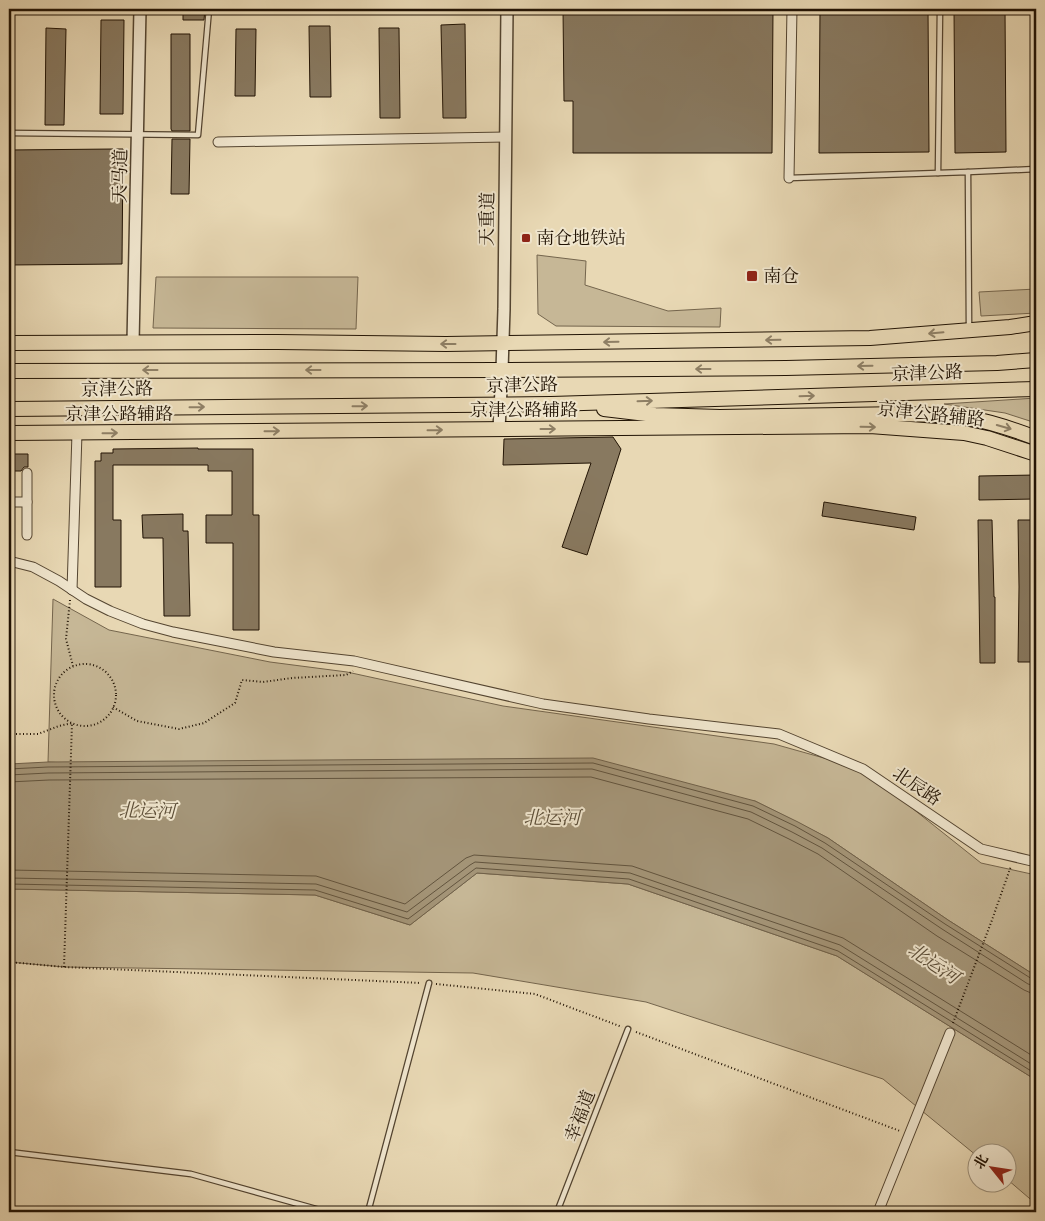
<svg xmlns="http://www.w3.org/2000/svg" width="1045" height="1221" font-family="'Sorts Mill Goudy','Noto Serif SC',serif">
<style>
.green{fill:#c6b796;stroke:#74654d}
.water{fill:#a49578;stroke:#70614a}
.lines{fill:none;stroke-linecap:round;stroke-linejoin:round}
.shore{stroke:#62543e;stroke-width:1}
.building{fill:#887960;stroke:#211304}
.service-casing{stroke:#534430;stroke-width:7}
.minor-casing{stroke:#534430;stroke-width:11}
.tertiary-casing{stroke:#534430;stroke-width:14}
.primary-casing{stroke:#211304;stroke-width:16}
.trunk-casing{stroke:#211304;stroke-width:16}
.path{stroke:#211304;stroke-width:2;stroke-dasharray:1 2.5;stroke-linecap:butt}
.service{stroke:#f0e6ce;stroke-width:4.5}
.minor{stroke:#f0e6ce;stroke-width:9}
.tertiary{stroke:#f0e6ce;stroke-width:11}
.primary{stroke:#e8d8b4;stroke-width:14}
.trunk{stroke:#e8d8b4;stroke-width:14}
.oneway{stroke:#8e7f65}
.poi-dot{fill:#8f2418;stroke:#f0e6ce;stroke-width:2}
.labels{text-anchor:middle;stroke-width:4;stroke-linejoin:round;paint-order:stroke}
.street-label{font-size:18px;fill:#211304;stroke:#f0e6ce}
.poi-label{font-size:18px;fill:#211304;stroke:#f0e6ce;text-anchor:start}
.water-label{font-size:19px;font-style:italic;fill:#5c4e38;stroke:#f0e6ce}
</style>
<rect width="100%" height="100%" fill="#e8d8b4"/>
<filter id="stains"><feTurbulence type="fractalNoise" baseFrequency=".004" numOctaves="4"/><feColorMatrix values="0 0 0 0 .2 0 0 0 0 .09 0 0 0 0 .02 0 0 0 .5 -.17"/></filter>
<radialGradient id="worn" r=".72"><stop offset=".6" stop-color="#630" stop-opacity="0"/><stop offset="1" stop-color="#630" stop-opacity=".3"/></radialGradient>
<g class="green">
<path d="M537,255L586,261L585,285L668,311L721,308L720,327L556,326L538,314Z"/>
<path d="M156,277H358L356,329L153,328Z"/>
<path d="M1036,289V313L981,316L979,292Z"/>
<path d="M1036,398V423L1005,413L944,404Z"/>
<path d="M53,599L109,630L270,662L347,672L503,706L774,744L863,769L981,863L1036,875V976L948,920L828,838L755,801L48,762Z"/>
<path d="M477,873L628,884L837,956L1036,1080V1204L1008,1180V1154H978L977,1156L883,1079L646,1002L473,973L64,967L9,962V889L315,895L410,925Z"/>
</g>
<path class="water" d="M593,758L755,801L798,822L828,838L948,920L1036,976V1080L837,956L628,884L477,873L410,925L315,895L9,889V764L48,762Z"/>
<g class="lines">
<g class="shore">
<path d="M9,769L48,767L593,763L753,806L795,826L825,843L945,924L1032,979L1036,980"/>
<path d="M9,775L48,773L592,769L751,812L792,832L822,848L942,929L1028,984L1036,986"/>
<path d="M9,782L49,780L591,777L748,819L789,839L818,854L937,936L1024,990L1031,993H1036"/>
<path d="M9,870L316,876L405,904L466,858L474,855L632,866L843,938L1036,1058"/>
<path d="M9,878L316,884L407,912L470,865L475,862L630,873L840,945L1036,1067"/>
<path d="M9,884L315,890L408,919L476,868L629,879L838,951L1036,1074"/>
</g>
</g>
<g class="building">
<path d="M183,9H205L204,20H183Z"/>
<path d="M563,9H773L772,153H573V101H564Z"/>
<path d="M820,9H928L929,152L819,153Z"/>
<path d="M954,9H1005L1006,152L955,153Z"/>
<path d="M101,20H124L123,114H100Z"/>
<path d="M465,24L466,118H443L441,25Z"/>
<path d="M309,26H330L331,97H310Z"/>
<path d="M46,28L66,29L64,125H45Z"/>
<path d="M379,28H399L400,118H380Z"/>
<path d="M236,29H256L255,96H235Z"/>
<path d="M171,34H190V131H172L171,129Z"/>
<path d="M172,139H190L189,194H171Z"/>
<path d="M114,149H123L122,264L9,265V150Z"/>
<path d="M613,437L621,449L587,555L562,547L591,463L503,465L504,439Z"/>
<path d="M198,448V449H253V515H259V630H233V543H206V515H232V471H208V465H113V520H121V587H95V461H101V453H113V449Z"/>
<path d="M9,454H28V467H24L21,471H9Z"/>
<path d="M1036,475V499L979,500V476Z"/>
<path d="M824,502L916,517L914,530L822,516Z"/>
<path d="M183,514V531H188L190,616H164L163,538H143L142,515Z"/>
<path d="M978,520H992L994,597H995V663H980Z"/>
<path d="M1018,520H1032L1033,595L1032,662H1018L1019,587Z"/>
</g>
<g class="lines">
<defs>
<g id="service">
<path d="M9,133L198,135L209,9"/>
<path d="M968,172L1036,169"/>
<path d="M938,173L940,9"/>
<path d="M789,178L968,172L969,327"/>
<path d="M9,1152L191,1174L327,1212"/>
<path d="M368,1212L429,983"/>
<path d="M557,1212L628,1029"/>
</g>
<g id="minor">
<path d="M218,142L506,137"/>
<path d="M789,178L792,9"/>
<path d="M27,473V535"/>
<path d="M9,502H27"/>
<path d="M9,561L33,567L59,581L86,599L110,611L143,624L173,632L274,652L354,661L543,704L649,719L779,734L863,769L981,849L1036,862"/>
<path d="M72,590L77,433"/>
<path d="M878,1212L950,1033"/>
</g>
<g id="tertiary">
<path d="M133,343L140,9"/>
<path d="M499,429L502,370L504,309L507,9"/>
</g>
<g id="primary">
<path d="M9,343L278,342L446,344L870,338L1010,327L1036,323"/>
<path d="M9,433L870,426L964,433L987,438L1036,454"/>
</g>
<g id="trunk">
<path d="M9,371L502,370L786,368L997,363L1036,360"/>
<path d="M9,409L551,404L1036,389"/>
<path d="M604,409L655,415L720,417L904,414C926,415 948,415 969,418C992,422 1015,430 1036,438"/>
</g>
</defs>
<use href="#service" class="service-casing"/>
<use href="#minor" class="minor-casing"/>
<use href="#tertiary" class="tertiary-casing"/>
<use href="#primary" class="primary-casing"/>
<use href="#trunk" class="trunk-casing"/>
<g class="path">
<path d="M70,600L66,639L73,666"/>
<circle cx="85" cy="695" r="31"/>
<path d="M113,707L137,721L179,729L204,723L235,703L242,680L263,682L292,678L346,675L353,671"/>
<path d="M9,734H38L59,726L72,723L64,967"/>
<path d="M9,962L64,967L421,983"/>
<path d="M436,984L535,994L622,1027"/>
<path d="M953,1023L992,920L1011,866"/>
<path d="M636,1032L900,1131"/>
</g>
<use href="#service" class="service"/>
<use href="#minor" class="minor"/>
<use href="#tertiary" class="tertiary"/>
<use href="#primary" class="primary"/>
<use href="#trunk" class="trunk"/>
</g>
<defs><path id="oneway-shaft" d="M-6 0H5M1.5-3L5.5 0L1.5 3" fill="none" stroke-width="1.6" stroke-linecap="round" stroke-linejoin="round" transform="scale(1.25)"/></defs>
<g class="oneway">
<use href="#oneway-shaft" transform="translate(936 333) rotate(175)"/>
<use href="#oneway-shaft" transform="translate(773 340) rotate(179)"/>
<use href="#oneway-shaft" transform="translate(611 342) rotate(179)"/>
<use href="#oneway-shaft" transform="translate(448 344) rotate(180)"/>
<use href="#oneway-shaft" transform="translate(865 366) rotate(179)"/>
<use href="#oneway-shaft" transform="translate(703 369) rotate(180)"/>
<use href="#oneway-shaft" transform="translate(150 370) rotate(180)"/>
<use href="#oneway-shaft" transform="translate(313 370) rotate(-180)"/>
<use href="#oneway-shaft" transform="translate(807 396) rotate(-2)"/>
<use href="#oneway-shaft" transform="translate(645 401) rotate(-2)"/>
<use href="#oneway-shaft" transform="translate(360 406) rotate(-1)"/>
<use href="#oneway-shaft" transform="translate(197 407) rotate(-1)"/>
<use href="#oneway-shaft" transform="translate(868 427) rotate(1)"/>
<use href="#oneway-shaft" transform="translate(1004 427) rotate(16)"/>
<use href="#oneway-shaft" transform="translate(548 429)"/>
<use href="#oneway-shaft" transform="translate(435 430) rotate(-1)"/>
<use href="#oneway-shaft" transform="translate(272 431) rotate(-1)"/>
<use href="#oneway-shaft" transform="translate(110 433) rotate(-1)"/>
</g>
<g class="poi-dot">
<rect x="521" y="233" width="10" height="10" rx="2.5"/>
<rect x="746" y="270" width="12" height="12" rx="2.5"/>
</g>
<g class="labels">
<g class="street-label">
<text transform="translate(120 176) rotate(-89)" y="6">天马道</text>
<text transform="translate(487 219) rotate(-89)" y="6">天重道</text>
<text transform="translate(927 373) rotate(-2)" y="6">京津公路</text>
<text transform="translate(522 385) rotate(-1)" y="6">京津公路</text>
<text transform="translate(117 389) rotate(-1)" y="6">京津公路</text>
<text x="524" y="416">京津公路辅路</text>
<text x="119" y="420">京津公路辅路</text>
<text transform="translate(931 414) rotate(6)" y="6">京津公路辅路</text>
<text transform="translate(917 786) rotate(34)" y="6">北辰路</text>
<text transform="translate(580 1116) rotate(-69)" y="6">幸福道</text>
</g>
<g class="poi-label">
<text x="536" y="244">南仓地铁站</text>
<text x="763" y="282">南仓</text>
</g>
<g class="water-label">
<text transform="translate(147 810) rotate(1)" y="7">北运河</text>
<text x="552" y="824">北运河</text>
<text transform="translate(934 963) rotate(34)" y="7">北运河</text>
</g>
</g>
<rect width="1045" height="1221" fill="none" stroke="#e8d8b4" stroke-width="30"/>
<rect x="10" y="10" width="1025" height="1201" fill="none" stroke="#211304" stroke-width="2.5"/>
<rect x="15" y="15" width="1015" height="1191" fill="none" stroke="#211304"/>
<g transform="translate(992 1168) rotate(300)"><circle r="24" fill="#f0e6ce" stroke="#9d927d"/>
<path d="M0-4L9 19L0 12L-9 19Z" fill="#8f2418"/>
<text y="-8" font-size="14" font-weight="bold" text-anchor="middle" fill="#211304">北</text>
</g>
<rect width="100%" height="100%" filter="url(#stains)"/>
<rect width="100%" height="100%" fill="url(#worn)"/>
</svg>
